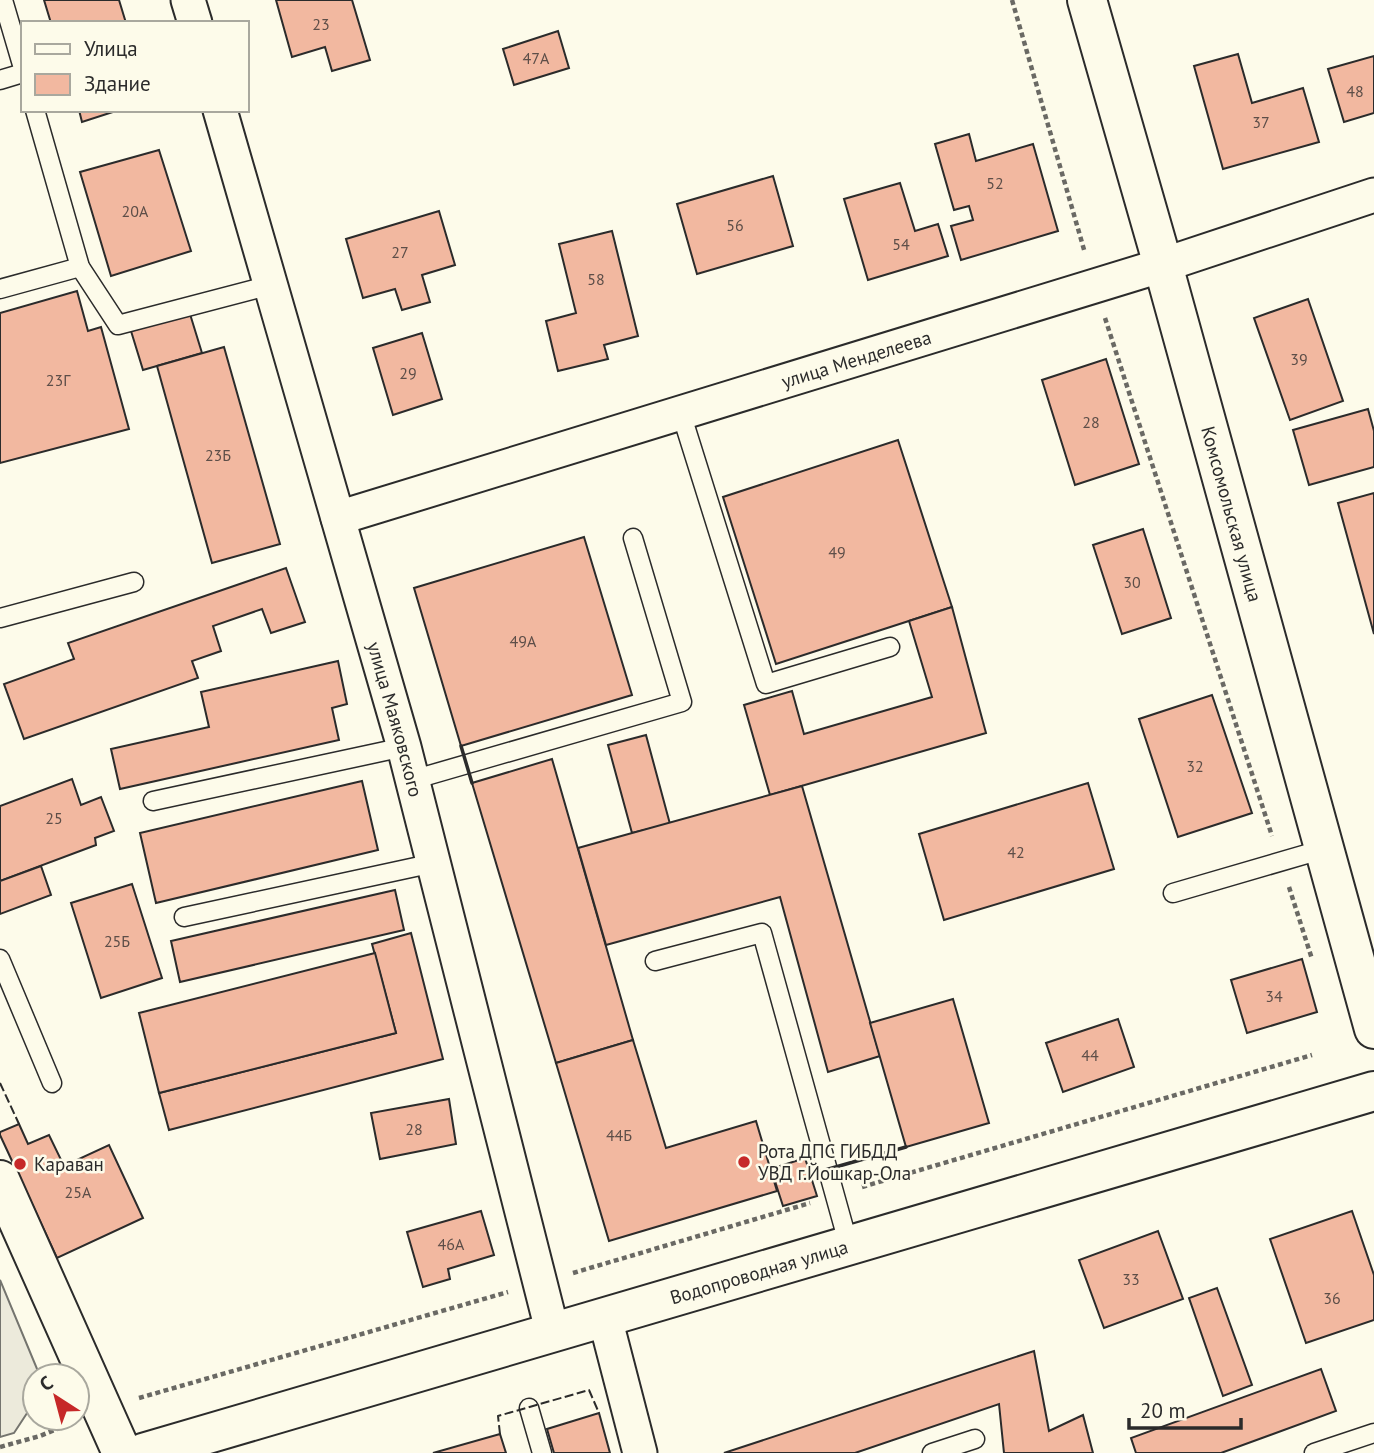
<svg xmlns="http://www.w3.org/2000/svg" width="1374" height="1453" font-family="'PT Sans',sans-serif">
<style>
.parking{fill:#eceadb;stroke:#74746e;stroke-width:2}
.building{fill:#f2b8a0;stroke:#2b2b2b;stroke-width:2}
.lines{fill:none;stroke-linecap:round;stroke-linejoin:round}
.lane-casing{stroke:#2b2b2b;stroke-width:21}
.street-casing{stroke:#2b2b2b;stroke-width:37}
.secondary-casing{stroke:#2b2b2b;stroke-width:42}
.primary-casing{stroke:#2b2b2b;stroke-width:42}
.path{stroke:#6a6964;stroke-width:4.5;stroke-dasharray:5 3.5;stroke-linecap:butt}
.lane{stroke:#fdfbea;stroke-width:18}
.street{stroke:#fdfbea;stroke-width:33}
.secondary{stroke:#fdfbea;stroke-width:38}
.primary{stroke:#fdfbea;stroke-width:38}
.fence{stroke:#2b2b2b;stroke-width:2;stroke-dasharray:9 3.5;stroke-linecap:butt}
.wall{stroke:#2b2b2b;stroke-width:3.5}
.poi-dot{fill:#c62828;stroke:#fdfbea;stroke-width:2.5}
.labels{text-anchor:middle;stroke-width:5;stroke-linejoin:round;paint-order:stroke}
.number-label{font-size:16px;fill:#5d4e48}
.street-label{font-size:19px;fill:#2b2b2b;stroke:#fdfbea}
.poi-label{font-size:19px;fill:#2b2b2b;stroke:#fdfbea;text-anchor:start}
</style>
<rect width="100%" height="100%" fill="#fdfbea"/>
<path class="parking" d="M0,1280L40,1376H35V1401L14,1433L0,1437Z"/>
<g class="building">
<path d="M44,0H119L126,23H51Z"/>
<path d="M276,0H352L370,60L332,71L325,47L292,57Z"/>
<path d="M558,31L569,68L514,85L503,49Z"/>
<path d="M1238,54L1252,103L1303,88L1319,142L1223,169L1194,66Z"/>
<path d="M1374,56V113L1344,122L1328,69Z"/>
<path d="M79,110H119L82,122Z"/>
<path d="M969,134L976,161L1033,144L1058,231L961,260L951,226L973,220L969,206L954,210L935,144Z"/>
<path d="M159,150L191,251L111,276L80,172Z"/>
<path d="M773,176L793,246L697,274L677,204Z"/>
<path d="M900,183L915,231L938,224L948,256L868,280L844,199Z"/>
<path d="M439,211L455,265L422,275L430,302L402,310L395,289L363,298L346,239Z"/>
<path d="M612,231L638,336L604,345L608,359L558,371L546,321L576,313L559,244Z"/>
<path d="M77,291L88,331L101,327L129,429L0,463V313Z"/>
<path d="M1308,299L1343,401L1290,420L1254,318Z"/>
<path d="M190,314L202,353L143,370L131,331Z"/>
<path d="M422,333L442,399L393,415L373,348Z"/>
<path d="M224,347L280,544L212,563L157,366Z"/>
<path d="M1106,359L1139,464L1075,485L1042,380Z"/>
<path d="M1368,409L1374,431V467L1309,485L1293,430Z"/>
<path d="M898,440L952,607L776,664L723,497Z"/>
<path d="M1374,493V634L1338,503Z"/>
<path d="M1143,529L1171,618L1122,634L1093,545Z"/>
<path d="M584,537L632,695L461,746L414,588Z"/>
<path d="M286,568L305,622L271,633L262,609L213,626L221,651L192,661L198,678L24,739L4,684L74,659L68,643Z"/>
<path d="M952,607L986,733L770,795L744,705L792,691L804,734L932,697L909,621Z"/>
<path d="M338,661L347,704L332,708L339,740L120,789L111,749L209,727L201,692Z"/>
<path d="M1212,695L1252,813L1178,837L1139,719Z"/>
<path d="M646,735L670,824L632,833L608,745Z"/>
<path d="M552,759L633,1040L556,1063L472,783Z"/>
<path d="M72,779L81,805L101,797L114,831L95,838L96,845L0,881V806Z"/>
<path d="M362,781L378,850L156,903L140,833Z"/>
<path d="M1088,783L1114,869L944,920L919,834Z"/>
<path d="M802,786L880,1056L828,1072L780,897L606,945L578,848Z"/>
<path d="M41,866L51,895L0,914V881Z"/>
<path d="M132,884L162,978L101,998L71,903Z"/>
<path d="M395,890L404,930L180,982L171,941Z"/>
<path d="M411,933L443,1059L169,1130L159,1093L396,1033L372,944Z"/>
<path d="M375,953L396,1033L159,1093L139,1013Z"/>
<path d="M1302,959L1317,1012L1247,1033L1231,980Z"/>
<path d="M953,999L989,1123L906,1147L870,1023Z"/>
<path d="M1118,1019L1134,1067L1063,1092L1046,1043Z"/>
<path d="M633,1040L666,1148L756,1121L777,1191L609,1241L556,1063Z"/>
<path d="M449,1099L456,1144L380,1159L371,1113Z"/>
<path d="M19,1124L28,1144L49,1135L64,1166L109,1145L143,1218L57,1258L0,1135V1132Z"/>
<path d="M805,1158L817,1196L783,1206L771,1169Z"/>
<path d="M481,1211L494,1255L448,1269L450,1279L423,1287L407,1232Z"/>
<path d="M1352,1211L1374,1275V1320L1306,1343L1270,1239Z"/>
<path d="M1158,1231L1183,1299L1104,1328L1079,1260Z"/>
<path d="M1217,1288L1252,1385L1223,1396L1189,1298Z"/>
<path d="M1034,1351L1049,1431L1083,1415L1093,1453H1004L999,1404L855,1453H724Z"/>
<path d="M1321,1369L1336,1411L1221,1453H1136L1131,1438Z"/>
<path d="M599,1413L610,1453H554L547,1429Z"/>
<path d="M500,1434L506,1453H433Z"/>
</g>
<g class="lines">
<defs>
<g id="lane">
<path d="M3,0L23,68"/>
<path d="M0,80L23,73"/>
<path d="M35,110L80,267L118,325L271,285"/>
<path d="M0,289L80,267"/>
<path d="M681,413L766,684L890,647"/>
<path d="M0,618L134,582"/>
<path d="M412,780L682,702L633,538"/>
<path d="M153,801L404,747"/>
<path d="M1173,893L1324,849"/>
<path d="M184,917L434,863"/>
<path d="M0,959L52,1083"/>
<path d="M655,961L762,933L849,1246"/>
<path d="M529,1408L542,1453"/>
<path d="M932,1453L975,1439"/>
<path d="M1314,1453L1374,1433"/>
</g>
<g id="street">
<path d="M188,0L195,23"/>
<path id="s1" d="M220,110L404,747L553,1334"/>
<path id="s2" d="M338,518L1163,265L1374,195"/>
<path d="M605,1318L640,1453"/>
</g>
<g id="secondary">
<path id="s3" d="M1087,0L1163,265L1374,1029"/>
<path d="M0,1180L122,1453"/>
</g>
<g id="primary">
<path id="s4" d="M143,1453L1374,1091"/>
</g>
</defs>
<use href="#lane" class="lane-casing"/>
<use href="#street" class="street-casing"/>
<use href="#secondary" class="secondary-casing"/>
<use href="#primary" class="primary-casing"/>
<g class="path">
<path d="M1012,0L1085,253"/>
<path d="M1105,318L1272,836"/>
<path d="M1289,887L1312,959"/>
<path d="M862,1187L1312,1055"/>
<path d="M573,1273L810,1203"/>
<path d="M139,1398L508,1292"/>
<path d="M0,1447L40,1436L69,1424"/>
</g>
<use href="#lane" class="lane"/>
<use href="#street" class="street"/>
<use href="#secondary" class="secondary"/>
<use href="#primary" class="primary"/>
<g class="fence">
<path d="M0,1083L19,1124"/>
<path d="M500,1434L498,1416L589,1390L599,1413"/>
</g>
<g class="wall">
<path d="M461,746L472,783"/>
<path d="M811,1174L906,1147"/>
</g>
</g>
<g class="poi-dot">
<circle cx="744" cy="1162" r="7"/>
<circle cx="20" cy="1164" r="7"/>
</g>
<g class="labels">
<g class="number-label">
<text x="321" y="30">23</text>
<text x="536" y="64">47А</text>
<text x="1355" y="97">48</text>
<text x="1261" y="128">37</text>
<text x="995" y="189">52</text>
<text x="135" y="217">20А</text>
<text x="735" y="231">56</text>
<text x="901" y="250">54</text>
<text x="400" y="258">27</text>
<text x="596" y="285">58</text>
<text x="1299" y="365">39</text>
<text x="408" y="379">29</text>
<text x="58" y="386">23Г</text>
<text x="1091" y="428">28</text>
<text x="218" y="461">23Б</text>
<text x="837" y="558">49</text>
<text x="1132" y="588">30</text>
<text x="523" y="647">49А</text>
<text x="1195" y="772">32</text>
<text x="54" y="824">25</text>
<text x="1016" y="858">42</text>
<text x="117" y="947">25Б</text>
<text x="1274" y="1002">34</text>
<text x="1090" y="1061">44</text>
<text x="414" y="1135">28</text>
<text x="619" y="1141">44Б</text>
<text x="78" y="1198">25А</text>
<text x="451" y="1250">46А</text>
<text x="1131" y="1285">33</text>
<text x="1332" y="1304">36</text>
</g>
<g class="street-label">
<text dy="7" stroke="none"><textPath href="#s2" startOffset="542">улица Менделеева</textPath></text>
<text dy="7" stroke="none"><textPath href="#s3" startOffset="534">Комсомольская улица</textPath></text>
<text dy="7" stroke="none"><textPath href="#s1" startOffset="634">улица Маяковского</textPath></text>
<text dy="7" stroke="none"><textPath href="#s4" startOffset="642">Водопроводная улица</textPath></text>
</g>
<g class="poi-label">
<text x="758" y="1158">Рота ДПС ГИБДД<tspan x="758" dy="22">УВД г.Йошкар-Ола</tspan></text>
<text x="34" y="1171">Караван</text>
</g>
</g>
<rect x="21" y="21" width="228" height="91" fill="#fdfbea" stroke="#a9a89e" stroke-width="2"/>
<rect x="35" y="44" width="35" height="10" fill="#fdfbea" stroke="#a9a89e" stroke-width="2"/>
<text x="84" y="56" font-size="21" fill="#2b2b2b">Улица</text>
<rect x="35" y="74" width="35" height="21" fill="#f2b8a0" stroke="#a9a89e" stroke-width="2"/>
<text x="84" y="91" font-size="21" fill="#2b2b2b">Здание</text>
<g transform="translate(56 1397) rotate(324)"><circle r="33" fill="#fdfbea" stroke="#a9a89e" stroke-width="2"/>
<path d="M0-5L12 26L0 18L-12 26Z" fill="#c62828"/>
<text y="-10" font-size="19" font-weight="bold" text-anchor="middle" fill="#2b2b2b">С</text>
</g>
<path d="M1129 1418v10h112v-10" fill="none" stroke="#2b2b2b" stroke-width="3.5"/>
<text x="1140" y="1418" font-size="21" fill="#2b2b2b" stroke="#fdfbea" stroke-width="5" paint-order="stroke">20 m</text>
</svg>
